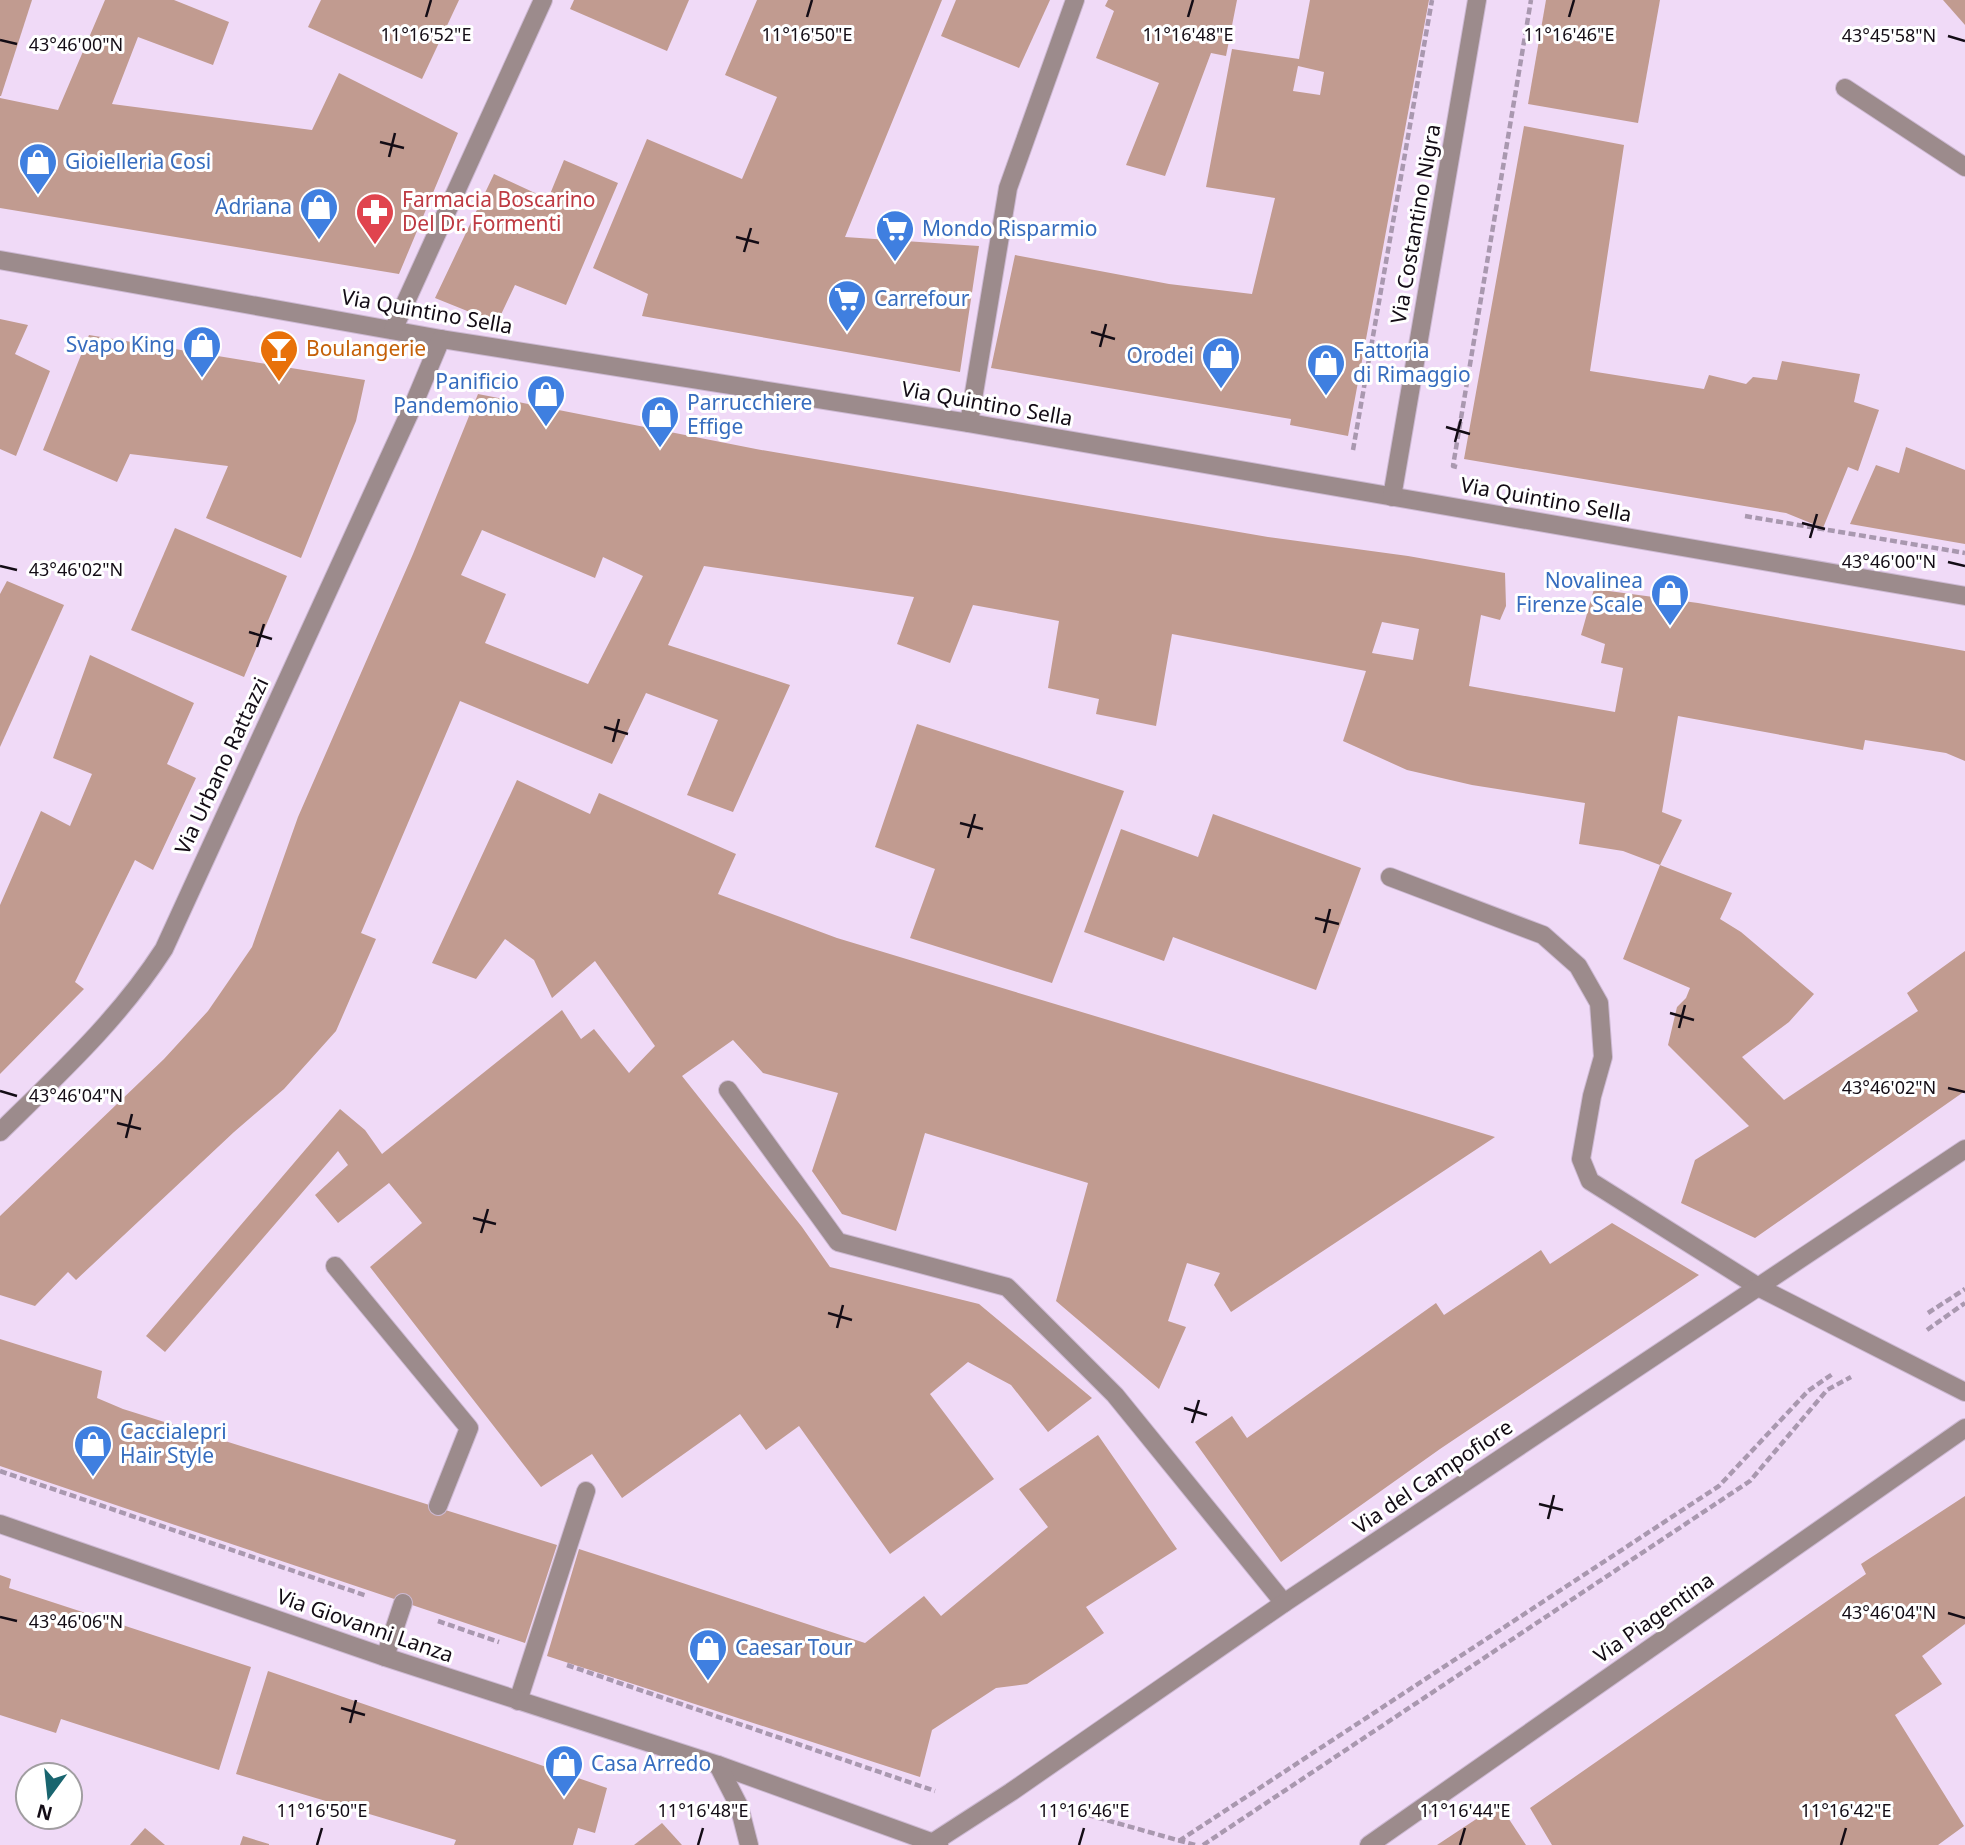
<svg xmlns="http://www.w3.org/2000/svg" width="1965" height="1845" font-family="'Noto Sans',sans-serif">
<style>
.building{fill:#c19b90;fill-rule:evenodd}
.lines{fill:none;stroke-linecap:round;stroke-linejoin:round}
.service-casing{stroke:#cdb9d3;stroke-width:20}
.minor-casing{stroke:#cdb9d3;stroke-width:20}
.tertiary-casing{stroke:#cdb9d3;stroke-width:20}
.path{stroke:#a998af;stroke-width:4.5;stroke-dasharray:7 3.5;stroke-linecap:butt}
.service{stroke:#9c8b8c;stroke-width:18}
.minor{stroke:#9c8b8c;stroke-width:18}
.tertiary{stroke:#9c8b8c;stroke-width:18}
.ticks{fill:none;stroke:#130c15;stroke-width:2.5}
.labels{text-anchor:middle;stroke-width:6;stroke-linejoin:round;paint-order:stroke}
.shop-label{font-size:21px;fill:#366cbe;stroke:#fff;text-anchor:start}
.health-label{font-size:21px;fill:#be3a42;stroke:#fff;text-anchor:start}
.street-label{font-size:21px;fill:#130c15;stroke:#fff}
.food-label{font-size:21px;fill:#c56008;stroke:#fff;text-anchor:start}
.ticks-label{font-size:18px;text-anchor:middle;fill:#130c15;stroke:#fff;stroke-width:6;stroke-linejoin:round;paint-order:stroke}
</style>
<rect width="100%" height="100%" fill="#f0daf7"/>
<g class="building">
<path d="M0,0H32L1,96H0Z"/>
<path d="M105,0H174L229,22L213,65L138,37L112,104L312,130L339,73L458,133L399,274L0,208V98L58,110Z"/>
<path d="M321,0H459L422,79L308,27Z"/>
<path d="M574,0H689L667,51L570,9Z"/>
<path d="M757,0H942L845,237L979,246L960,372L642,316L648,294L593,268L647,139L742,179L777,97L725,75Z"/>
<path d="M956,0H1050L1019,68L941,36Z"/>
<path d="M1108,0H1237L1226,56L1211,53L1165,176L1126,165L1159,83L1096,58L1114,11L1105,6Z"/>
<path d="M1310,0H1429L1348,436L1290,425L1291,419L991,368L1015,255L1169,284L1252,294L1275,198L1206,187L1232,49L1299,59ZM1298,66L1324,72L1320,95L1293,91Z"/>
<path d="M1546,0H1660L1638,123L1528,104Z"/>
<path d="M1943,0H1965V25Z"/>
<path d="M1524,126L1624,145L1590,371L1704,389L1709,375L1746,384L1753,377L1777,380L1782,361L1860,374L1854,402L1879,410L1858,471L1848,467L1823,528L1786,513L1464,459Z"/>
<path d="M564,160L618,183L566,305L515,285L497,323L435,298L494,174L548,199Z"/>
<path d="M0,319L28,325L15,354L50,371L16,456L0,449Z"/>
<path d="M89,335L365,380L356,421L301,558L206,518L228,466L130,454L117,482L43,450Z"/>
<path d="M478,394L756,449L1268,537L1408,556L1505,573L1506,606L1500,620L1481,615L1469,686L1615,712L1623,668L1601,663L1605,644L1581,635L1594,589L1698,603L1965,651V761L1946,753L1865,740L1863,750L1678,716L1662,812L1682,820L1660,865L1623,851L1579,844L1585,803L1472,785L1407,770L1343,741L1366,671L1172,634L1156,726L1096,714L1099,699L1048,688L1059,621L973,605L950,663L897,644L914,597L704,566L668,645L790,685L733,812L687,795L718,720L646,693L612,764L460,701L361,933L376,939L336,1031L284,1089L234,1132L76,1280L68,1272L35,1306L0,1295V1216L164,1059L208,1011L252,947L298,817L413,554ZM482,530L595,578L603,557L643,576L588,684L485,643L506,594L461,575ZM1382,622L1419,629L1413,660L1372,653Z"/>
<path d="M1906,447L1965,470V544L1850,524L1876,465L1899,473Z"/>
<path d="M175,528L287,576L244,677L131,630Z"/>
<path d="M7,581L64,605L0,747V594Z"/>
<path d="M90,655L194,703L167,764L196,778L153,870L135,860L75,982L84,989L0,1074V905L41,811L70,826L92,774L53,758Z"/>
<path d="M917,724L1124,791L1052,983L910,938L935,869L875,847Z"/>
<path d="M517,780L590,814L599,793L736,854L718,894L837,938L1495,1137L1231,1312L1214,1285L1220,1273L1187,1263L1168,1321L1186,1327L1159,1389L1056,1301L1088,1183L925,1133L896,1231L842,1214L812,1171L838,1093L763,1073L733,1040L682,1076L802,1227L830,1267L979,1304L1092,1398L1048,1432L1011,1385L968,1362L930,1394L994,1479L890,1554L799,1426L766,1450L740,1414L622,1498L592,1454L541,1487L370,1267L422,1223L389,1183L338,1223L315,1195L348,1165L338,1151L165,1352L146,1336L340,1109L365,1130L382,1154L562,1010L581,1039L594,1029L629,1073L655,1046L595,961L552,998L534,960L505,939L476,979L432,963Z"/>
<path d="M1213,814L1361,868L1316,990L1173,937L1164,961L1084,932L1121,829L1198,857Z"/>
<path d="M1660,865L1732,893L1720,919L1741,932L1814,994L1789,1022L1742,1057L1784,1100L1918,1011L1907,993L1965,951V1091L1755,1238L1681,1203L1695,1160L1749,1126L1668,1045L1677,1007L1686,998L1690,988L1623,959Z"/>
<path d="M1612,1223L1699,1275L1440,1449L1281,1562L1195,1442L1232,1416L1247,1438L1436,1303L1444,1315L1541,1250L1550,1264Z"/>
<path d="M0,1339L102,1371L97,1398L123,1409L557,1545L525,1643L0,1466Z"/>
<path d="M1098,1435L1177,1549L1086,1607L1104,1633L1027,1684L996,1688L932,1730L920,1777L547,1656L579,1549L865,1643L924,1596L941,1616L1048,1527L1019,1489Z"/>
<path d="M1965,1496V1624L1922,1656L1942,1684L1895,1715L1964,1826L1938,1845H1552L1530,1808L1866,1574L1861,1564Z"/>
<path d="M0,1575L11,1579L9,1588L251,1667L219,1770L61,1719L56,1733L0,1715Z"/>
<path d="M268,1671L607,1788L595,1833L578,1828L573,1845H454L456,1840L236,1774Z"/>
<path d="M1499,1804L1526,1845H1437Z"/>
<path d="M662,1823L682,1845H634Z"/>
<path d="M145,1828L165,1845H130Z"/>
<path d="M243,1836L269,1844V1845H240Z"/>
</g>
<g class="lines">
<defs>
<g id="service">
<path d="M1845,88L1965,167"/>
<path d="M969,423L1008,188L1075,0"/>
<path d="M1390,877L1543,935L1578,966L1599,1003L1603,1057L1592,1096L1581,1159L1590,1181L1760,1288"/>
<path d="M728,1090L838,1242L1007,1287L1115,1395L1284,1603"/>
<path d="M335,1266L469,1428L438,1506"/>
<path d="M385,1657L403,1603"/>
<path d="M518,1701L586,1491"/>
</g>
<g id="minor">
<path d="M0,260L441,339L969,423L1965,596"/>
<path d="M393,330L543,0"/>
<path d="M1392,497L1477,0"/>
<path d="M0,1132C59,1074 119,1019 164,949L415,401L441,339"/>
<path d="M1760,1288L1965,1392"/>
<path d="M0,1524L385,1657L718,1765L939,1845"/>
<path d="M718,1765L739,1806L749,1845"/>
</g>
<g id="tertiary">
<path d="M929,1845L1011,1792L1284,1603L1965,1149"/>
<path d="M1369,1845L1965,1428"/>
</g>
</defs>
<use href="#service" class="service-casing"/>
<use href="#minor" class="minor-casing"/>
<use href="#tertiary" class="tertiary-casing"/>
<g class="path">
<path d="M1353,450L1432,0"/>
<path d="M1457,467L1453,466L1531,0"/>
<path d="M1745,516L1965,553"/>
<path d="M1928,1313L1965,1289"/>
<path d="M1927,1330L1965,1303"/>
<path d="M0,1471L367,1596"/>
<path d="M438,1621L499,1642"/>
<path d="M567,1665L935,1791"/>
<path d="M1067,1809L1195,1845"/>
<path d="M1179,1841L1719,1486L1808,1391L1834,1373"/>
<path d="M1203,1845L1750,1481L1827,1390L1851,1377"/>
</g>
<use href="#service" class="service"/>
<use href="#minor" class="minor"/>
<use href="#tertiary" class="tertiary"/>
</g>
<path class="ticks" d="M426,17L431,0M807,17L812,0M1188,17L1193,0M1569,17L1574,0M1948,36L1965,41M0,40L17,44M380,142L404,148M389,157L395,133M736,237L759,243M744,252L751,228M1091,332L1115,339M1100,347L1106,324M1446,427L1470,434M1455,442L1461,419M1802,523L1825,529M1810,538L1817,514M1948,562L1965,566M0,566L17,570M249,632L272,639M257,647L264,624M604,727L628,734M613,742L619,719M960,823L983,829M968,838L975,814M1315,918L1339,924M1324,933L1330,909M1670,1013L1694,1020M1679,1028L1685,1005M1948,1088L1965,1092M0,1091L17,1096M117,1123L141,1129M126,1138L132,1114M473,1218L496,1224M481,1233L488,1209M828,1313L852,1320M837,1328L843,1305M1184,1408L1207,1415M1192,1423L1199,1400M1539,1504L1563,1510M1548,1519L1554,1495M1948,1613L1965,1618M0,1617L17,1621M341,1708L365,1715M350,1723L356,1700M317,1845L322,1828M698,1845L703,1828M1079,1845L1084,1828M1460,1845L1465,1828M1841,1845L1846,1828"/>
<defs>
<symbol id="shop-pin" viewBox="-11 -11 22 30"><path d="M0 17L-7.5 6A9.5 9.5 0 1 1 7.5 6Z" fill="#3f7fe0" stroke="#fff"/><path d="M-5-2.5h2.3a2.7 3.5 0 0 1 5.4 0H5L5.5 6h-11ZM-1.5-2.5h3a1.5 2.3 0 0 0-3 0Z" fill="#fff"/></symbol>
<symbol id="pharmacy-pin" viewBox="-11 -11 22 30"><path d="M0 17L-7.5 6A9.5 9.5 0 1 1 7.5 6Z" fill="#e0444e" stroke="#fff"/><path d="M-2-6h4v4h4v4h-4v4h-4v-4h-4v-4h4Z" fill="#fff"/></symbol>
<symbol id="supermarket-pin" viewBox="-11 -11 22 30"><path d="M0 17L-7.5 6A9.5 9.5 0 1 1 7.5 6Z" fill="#3f7fe0" stroke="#fff"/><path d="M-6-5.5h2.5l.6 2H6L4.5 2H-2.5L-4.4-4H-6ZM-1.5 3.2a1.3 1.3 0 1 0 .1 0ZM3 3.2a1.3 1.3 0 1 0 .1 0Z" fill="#fff"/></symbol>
<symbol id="bar-pin" viewBox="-11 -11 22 30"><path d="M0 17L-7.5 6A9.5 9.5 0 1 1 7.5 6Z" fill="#e8710a" stroke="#fff"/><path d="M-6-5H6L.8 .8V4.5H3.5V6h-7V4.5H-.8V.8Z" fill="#fff"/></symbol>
</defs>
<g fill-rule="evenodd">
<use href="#shop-pin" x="16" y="140" width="44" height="60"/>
<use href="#shop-pin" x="297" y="185" width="44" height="60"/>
<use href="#pharmacy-pin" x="353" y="190" width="44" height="60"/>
<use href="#supermarket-pin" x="873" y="207" width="44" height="60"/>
<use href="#supermarket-pin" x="825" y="277" width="44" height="60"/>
<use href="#shop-pin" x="180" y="323" width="44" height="60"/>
<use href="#bar-pin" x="257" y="327" width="44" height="60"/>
<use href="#shop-pin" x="1199" y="334" width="44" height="60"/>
<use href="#shop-pin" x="1304" y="341" width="44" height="60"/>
<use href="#shop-pin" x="524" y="372" width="44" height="60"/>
<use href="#shop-pin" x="638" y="393" width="44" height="60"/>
<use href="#shop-pin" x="1648" y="571" width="44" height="60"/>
<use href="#shop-pin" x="71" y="1422" width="44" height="60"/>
<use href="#shop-pin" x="686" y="1626" width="44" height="60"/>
<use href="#shop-pin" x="542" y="1742" width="44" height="60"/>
</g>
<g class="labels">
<g class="shop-label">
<text x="65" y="169">Gioielleria Cosi</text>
<text x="292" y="214" text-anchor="end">Adriana</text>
<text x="922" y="236">Mondo Risparmio</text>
<text x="874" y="306">Carrefour</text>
<text x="175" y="352" text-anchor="end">Svapo King</text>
<text x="1353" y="358">Fattoria<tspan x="1353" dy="24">di Rimaggio</tspan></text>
<text x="1194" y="363" text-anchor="end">Orodei</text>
<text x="519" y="389" text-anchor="end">Panificio<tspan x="519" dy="24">Pandemonio</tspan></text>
<text x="687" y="410">Parrucchiere<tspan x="687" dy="24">Effige</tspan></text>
<text x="1643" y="588" text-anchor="end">Novalinea<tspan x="1643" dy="24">Firenze Scale</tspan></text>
<text x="120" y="1439">Caccialepri<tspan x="120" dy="24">Hair Style</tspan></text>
<text x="735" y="1655">Caesar Tour</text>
<text x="591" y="1771">Casa Arredo</text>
</g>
<g class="health-label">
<text x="402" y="207">Farmacia Boscarino<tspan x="402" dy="24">Del Dr. Formenti</tspan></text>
</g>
<g class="street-label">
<text transform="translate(1416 224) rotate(-80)" y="7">Via Costantino Nigra</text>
<text transform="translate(427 312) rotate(10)" y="7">Via Quintino Sella</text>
<text transform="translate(987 404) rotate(10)" y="7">Via Quintino Sella</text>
<text transform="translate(1546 500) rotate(10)" y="7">Via Quintino Sella</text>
<text transform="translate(222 766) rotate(-65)" y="7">Via Urbano Rattazzi</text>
<text transform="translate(1433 1477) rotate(-34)" y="7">Via del Campofiore</text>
<text transform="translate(1654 1618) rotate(-35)" y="7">Via Piagentina</text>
<text transform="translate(365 1626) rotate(19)" y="7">Via Giovanni Lanza</text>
</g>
<g class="food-label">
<text x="306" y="356">Boulangerie</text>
</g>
</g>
<g class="ticks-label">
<text x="426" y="41">11°16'52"E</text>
<text x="807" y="41">11°16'50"E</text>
<text x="1188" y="41">11°16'48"E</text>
<text x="1569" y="41">11°16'46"E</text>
<text x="1889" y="42">43°45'58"N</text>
<text x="76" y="51">43°46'00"N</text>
<text x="1889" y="568">43°46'00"N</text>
<text x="76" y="576">43°46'02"N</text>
<text x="1889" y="1094">43°46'02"N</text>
<text x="76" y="1102">43°46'04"N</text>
<text x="1889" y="1619">43°46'04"N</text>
<text x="76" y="1628">43°46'06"N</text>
<text x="322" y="1817">11°16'50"E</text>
<text x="703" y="1817">11°16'48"E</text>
<text x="1084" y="1817">11°16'46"E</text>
<text x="1465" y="1817">11°16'44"E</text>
<text x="1846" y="1817">11°16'42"E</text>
</g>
<g transform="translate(49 1796) rotate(195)"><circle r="33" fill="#ffffff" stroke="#a19ea1" stroke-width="2"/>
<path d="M0-5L12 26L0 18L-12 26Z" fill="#19656f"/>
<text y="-10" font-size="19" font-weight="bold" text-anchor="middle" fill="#130c15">N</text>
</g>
</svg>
